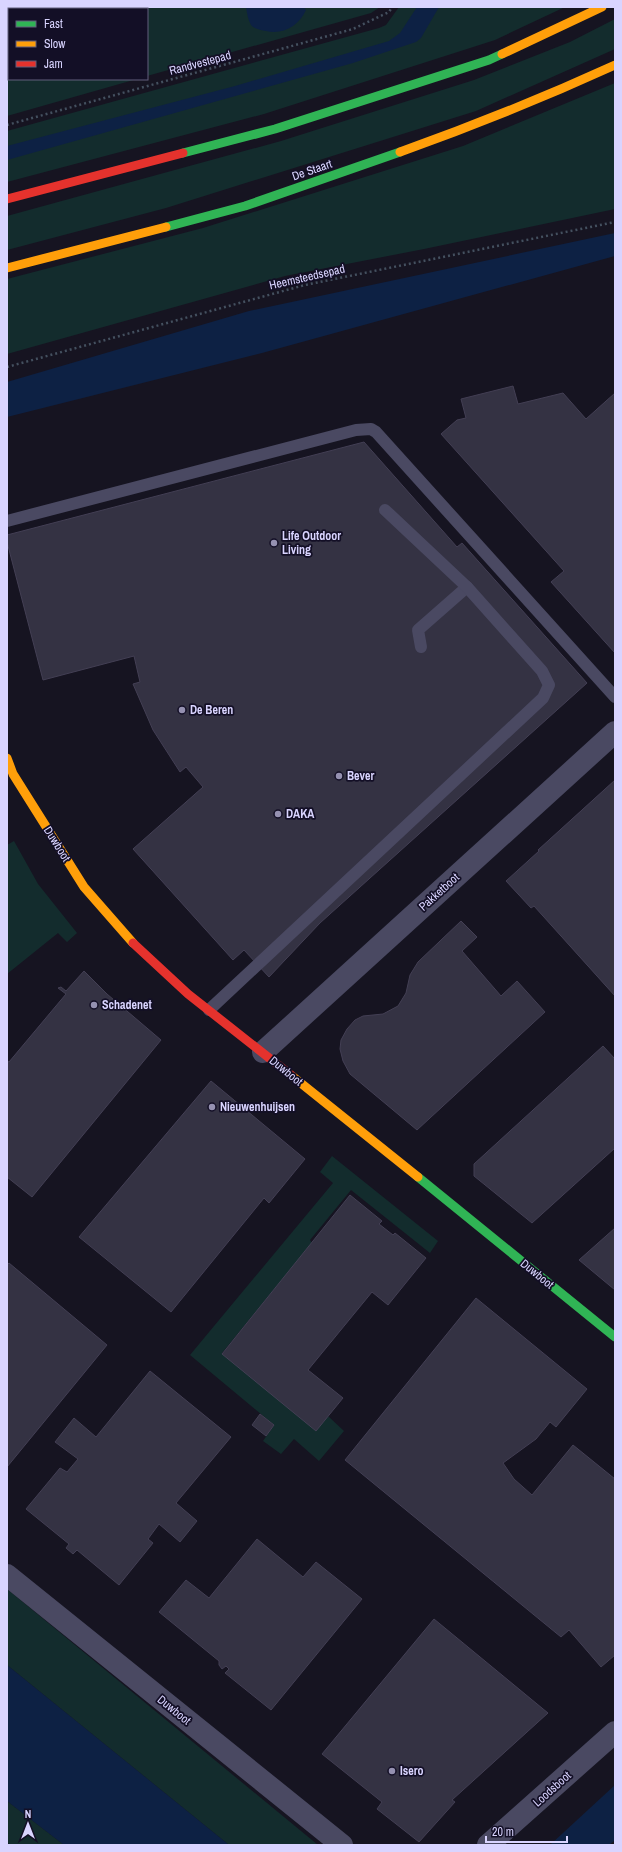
<svg xmlns="http://www.w3.org/2000/svg" width="622" height="1852" font-family="'Archivo Narrow',sans-serif">
<style>
.green{fill:#132c2d}
.water{fill:#0d2144}
.building{fill:#343243;stroke:#433f54}
.lines{fill:none;stroke-linecap:round;stroke-linejoin:round}
.path{stroke:#44505f;stroke-width:2.5;stroke-dasharray:2 3;stroke-linecap:butt}
.lane{stroke:#4a4962;stroke-width:12}
.street{stroke:#4a4962;stroke-width:22}
.fast{stroke:#30b455;stroke-width:9}
.slow{stroke:#ff9f0a;stroke-width:9}
.jam{stroke:#e5322d;stroke-width:9}
.poi-dot{fill:#9591b1;stroke:#130f26;stroke-width:1.5}
.labels{text-anchor:middle;stroke-width:3.5;stroke-linejoin:round;paint-order:stroke}
.street-label{font-size:12px;fill:#d9d4ff;stroke:#130f26}
.poi-label{font-size:12px;font-weight:bold;fill:#d9d4ff;stroke:#130f26;text-anchor:start}
</style>
<rect width="100%" height="100%" fill="#161421"/>
<g class="green">
<path d="M7,7H380L371,13L147,76V9H9V79H137L7,116Z"/>
<path d="M399,7H565L495,40L264,114L7,182V131L379,28L386,25Z"/>
<path d="M615,19V49L476,111L166,208L7,250V216L281,141L474,80L570,42Z"/>
<path d="M615,83V209L424,249L285,276L7,354V279L203,228L463,146Z"/>
<path d="M14,841L38,884L77,933L67,942L58,933L7,974V845Z"/>
<path d="M332,1156L438,1241L430,1253L351,1190L310,1240L312,1243L222,1353L316,1430L328,1416L344,1431L319,1461L294,1439L281,1454L263,1441L274,1425L190,1355L333,1183L320,1172Z"/>
<path d="M7,1589L318,1845H229L7,1665Z"/>
<path d="M7,1801L64,1845H10L7,1842Z"/>
</g>
<g class="water">
<path d="M246,7H304L306,10C299,26 283,35 266,31C261,30 254,29 251,25C248,20 247,13 246,7Z"/>
<path d="M417,7H439L421,38L416,42L353,63L7,160V146L235,86L389,41L400,33Z"/>
<path d="M615,233V256L262,353L7,417V382L249,311Z"/>
<path d="M7,1665L229,1845H64L7,1801Z"/>
<path d="M615,1785V1840L609,1845H550Z"/>
</g>
<g class="building">
<path d="M513,386L518,404L563,393L586,419L615,393V653L551,582L564,571L441,434L457,420L466,418L461,399Z"/>
<path d="M364,442L457,547L462,543L587,683L320,923L269,977L244,950L233,960L133,849L203,787L186,767L180,772L153,730L133,684L140,682L134,656L43,680L7,542V535Z"/>
<path d="M615,780V996L534,906L531,908L506,881L539,851L538,850Z"/>
<path d="M461,921L477,937L462,951L501,996L517,981L545,1012L417,1130L350,1074L343,1061L340,1049L341,1040L347,1029L355,1020L363,1016L383,1014L398,1006L406,993L410,975L418,962Z"/>
<path d="M84,971L107,994L161,1040L32,1197L7,1177V1061L9,1062L66,994L58,988L61,987L66,991Z"/>
<path d="M603,1046L615,1059V1148L532,1223L474,1176V1164Z"/>
<path d="M211,1081L305,1159L269,1203L264,1198L171,1312L79,1237Z"/>
<path d="M350,1195L382,1221L379,1224L393,1235L395,1233L426,1258L388,1305L372,1292L308,1370L343,1398L316,1431L222,1354Z"/>
<path d="M615,1228V1290L579,1260Z"/>
<path d="M9,1263L107,1345L7,1467V1265Z"/>
<path d="M476,1298L587,1389L556,1427L550,1422L536,1439L503,1463L514,1479L532,1495L573,1445L615,1479V1655L601,1667L569,1630L561,1637L345,1460Z"/>
<path d="M150,1371L231,1437L176,1503L197,1521L180,1542L159,1524L148,1539L153,1543L119,1585L77,1550L73,1554L66,1548L69,1544L26,1509L60,1468L67,1472L78,1459L55,1442L74,1418L96,1437Z"/>
<path d="M260,1414L274,1425L266,1436L252,1425Z"/>
<path d="M257,1539L303,1577L316,1562L362,1599L271,1710L225,1673L229,1669L226,1666L222,1669L219,1665V1661L159,1612L186,1580L209,1598Z"/>
<path d="M434,1619L548,1713L452,1800L455,1802L419,1842L377,1809L382,1802L322,1754Z"/>
</g>
<g class="lines">
<g class="path">
<path d="M7,125L353,29L389,12L392,7"/>
<path d="M7,367L305,285L615,222"/>
</g>
<g class="lane">
<path d="M7,521L356,430L371,429L376,432L615,697"/>
<path d="M421,647L418,630L467,587"/>
<path d="M209,1010L543,698L549,685L542,671L467,587L385,510"/>
</g>
<g class="street">
<path d="M263,1052L615,732"/>
<path d="M7,1575L342,1845"/>
<path d="M488,1845L615,1732"/>
</g>
<g class="fast">
<path d="M183,153L275,129L489,60L502,54"/>
<path d="M166,227L245,206L400,152"/>
<path d="M418,1177L615,1337"/>
</g>
<g class="slow">
<path d="M502,54L602,7"/>
<path d="M400,152C473,126 545,97 615,65"/>
<path d="M7,268L166,227"/>
<path d="M7,758L13,774L84,887L133,943"/>
<path d="M292,1076L418,1177"/>
</g>
<g class="jam">
<path d="M7,199L183,153"/>
<path d="M133,943L188,994L292,1076"/>
</g>
</g>
<g class="poi-dot">
<circle cx="274" cy="543" r="4"/>
<circle cx="182" cy="710" r="4"/>
<circle cx="339" cy="776" r="4"/>
<circle cx="278" cy="814" r="4"/>
<circle cx="94" cy="1005" r="4"/>
<circle cx="212" cy="1107" r="4"/>
<circle cx="392" cy="1771" r="4"/>
</g>
<g class="labels">
<g class="street-label">
<text transform="translate(200 63) rotate(-15)" y="4">Randvestepad</text>
<text transform="translate(312 170) rotate(-19)" y="4">De Staart</text>
<text transform="translate(307 277) rotate(-13)" y="4">Heemsteedsepad</text>
<text transform="translate(57 844) rotate(58)" y="4">Duwboot</text>
<text transform="translate(439 892) rotate(-42)" y="4">Pakketboot</text>
<text transform="translate(286 1071) rotate(39)" y="4">Duwboot</text>
<text transform="translate(537 1274) rotate(39)" y="4">Duwboot</text>
<text transform="translate(174 1710) rotate(39)" y="4">Duwboot</text>
<text transform="translate(552 1789) rotate(-42)" y="4">Loodsboot</text>
</g>
<g class="poi-label">
<text x="282" y="540">Life Outdoor<tspan x="282" dy="14">Living</tspan></text>
<text x="190" y="714">De Beren</text>
<text x="347" y="780">Bever</text>
<text x="286" y="818">DAKA</text>
<text x="102" y="1009">Schadenet</text>
<text x="220" y="1111">Nieuwenhuijsen</text>
<text x="400" y="1775">Isero</text>
</g>
</g>
<rect width="622" height="1852" fill="none" stroke="#d9d4ff" stroke-width="16"/>
<rect x="8" y="8" width="140" height="72" fill="#130f26" stroke="#625e7d"/>
<rect x="16" y="21" width="20" height="6" fill="#30b455" stroke="#625e7d"/>
<text x="44" y="28" font-size="12" fill="#d9d4ff">Fast</text>
<rect x="16" y="41" width="20" height="6" fill="#ff9f0a" stroke="#625e7d"/>
<text x="44" y="48" font-size="12" fill="#d9d4ff">Slow</text>
<rect x="16" y="61" width="20" height="6" fill="#e5322d" stroke="#625e7d"/>
<text x="44" y="68" font-size="12" fill="#d9d4ff">Jam</text>
<g transform="translate(28 1824)" stroke="#130f26" stroke-width="3" paint-order="stroke">
<path d="M0-3L7 15L0 10L-7 15Z" fill="#d9d4ff"/>
<text y="-6" font-size="11" font-weight="bold" text-anchor="middle" fill="#d9d4ff">N</text>
</g>
<path d="M486 1836v6h81v-6" fill="none" stroke="#d9d4ff" stroke-width="2"/>
<text x="492" y="1836" font-size="12" fill="#d9d4ff" stroke="#130f26" stroke-width="3" paint-order="stroke">20 m</text>
</svg>
